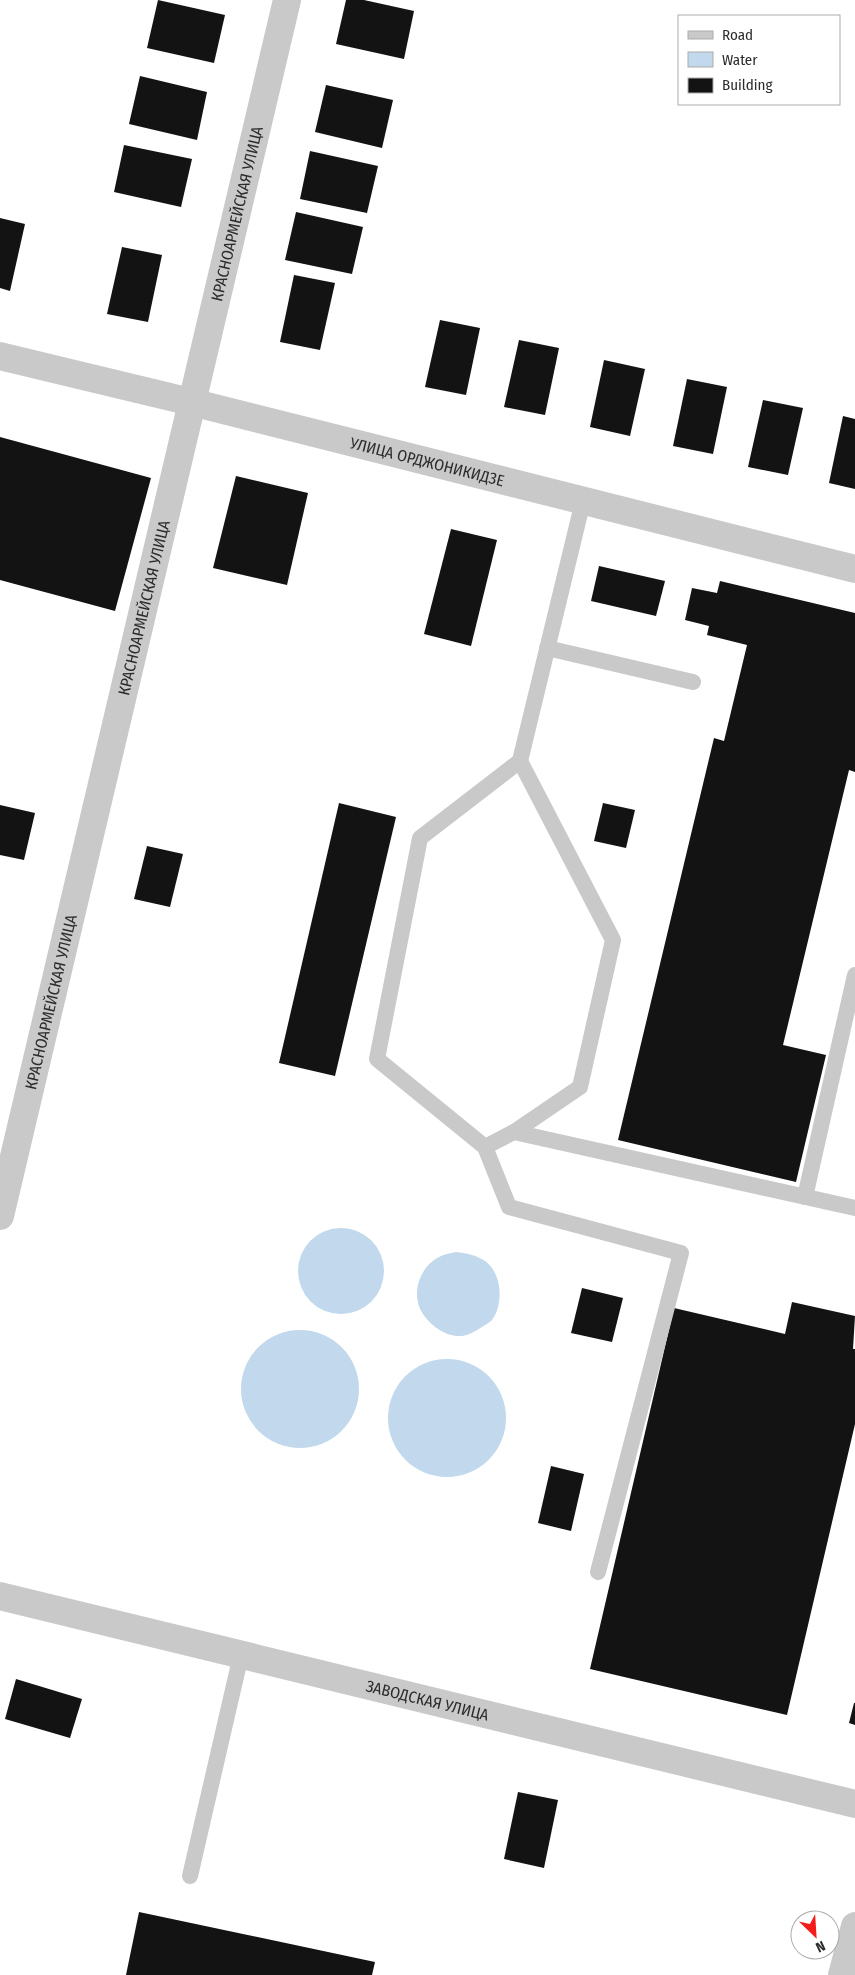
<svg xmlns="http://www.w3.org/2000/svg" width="855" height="1975" font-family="'Fira Sans Condensed',sans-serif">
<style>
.water{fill:#c1d8ed}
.building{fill:#131313}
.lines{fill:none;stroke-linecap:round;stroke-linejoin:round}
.lane{stroke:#c9c9c9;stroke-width:16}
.street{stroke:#c9c9c9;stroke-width:28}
.labels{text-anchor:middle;stroke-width:5;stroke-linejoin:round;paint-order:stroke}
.street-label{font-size:16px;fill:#2c2c2c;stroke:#fff}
</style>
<rect width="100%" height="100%" fill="#fff"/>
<g class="water">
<circle cx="341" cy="1271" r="43"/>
<path d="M456,1252C466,1253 476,1255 485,1261C502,1273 504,1304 492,1320C489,1323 485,1325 482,1327C477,1330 468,1336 461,1336C446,1337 431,1326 423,1314C410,1295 419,1266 441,1256C445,1254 451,1253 456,1252Z"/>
<circle cx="300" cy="1389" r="59"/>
<circle cx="447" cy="1418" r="59"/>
</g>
<g class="building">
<path d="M158,0L225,15L214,63L147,48Z"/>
<path d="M346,0H364L414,11L404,59L336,44Z"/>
<path d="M140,76L207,92L197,140L129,124Z"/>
<path d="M326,85L393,100L382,148L315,132Z"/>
<path d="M124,145L192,159L181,207L114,192Z"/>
<path d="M310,151L378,166L367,213L300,199Z"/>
<path d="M296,212L363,227L352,274L285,260Z"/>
<path d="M0,218L25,224L10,291L0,288Z"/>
<path d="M122,247L162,255L148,322L107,314Z"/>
<path d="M294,275L335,283L320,350L280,342Z"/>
<path d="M440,320L480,328L466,395L425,387Z"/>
<path d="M519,340L559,348L545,415L504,407Z"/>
<path d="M604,360L645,369L630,436L590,427Z"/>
<path d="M687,379L727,387L713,454L673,446Z"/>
<path d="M763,400L803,408L788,475L748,467Z"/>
<path d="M843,416L855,419V489L829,483Z"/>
<path d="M0,437L151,478L115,611L0,580Z"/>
<path d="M236,476L308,493L287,585L213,568Z"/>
<path d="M451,529L497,540L471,646L424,634Z"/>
<path d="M599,566L665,581L656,616L591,601Z"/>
<path d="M720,581L855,613V772L849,770L783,1045L826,1055L796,1182L618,1140L714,738L724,741L747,645L707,635L709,626L685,620L692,588L717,593Z"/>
<path d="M339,803L396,817L335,1076L279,1063Z"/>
<path d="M603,803L635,810L626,848L594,841Z"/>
<path d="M0,805L35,813L24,860L0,855Z"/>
<path d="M147,846L183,854L170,907L134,899Z"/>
<path d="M582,1288L623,1298L612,1342L571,1333Z"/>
<path d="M792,1302L855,1316L853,1349H855V1424L787,1715L590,1669L674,1308L785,1334Z"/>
<path d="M551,1466L584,1474L571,1531L538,1523Z"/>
<path d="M16,1679L82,1699L70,1738L5,1719Z"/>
<path d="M854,1703H855V1725L849,1723Z"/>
<path d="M518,1792L558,1800L544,1868L504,1859Z"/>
<path d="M139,1912L375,1962L372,1975H126Z"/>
</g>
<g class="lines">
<g class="lane">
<path d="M583,501L520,761L613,940L580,1087L514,1132L485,1147L509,1207L681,1253L598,1572"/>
<path d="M547,648L693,682"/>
<path d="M514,1132L855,1208"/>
<path d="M485,1147L377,1059L420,838L520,761"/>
<path d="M805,1197L855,975"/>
<path d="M190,1876L241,1655"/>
</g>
<g class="street">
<path id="s1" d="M0,356L191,402L855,569"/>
<path id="s2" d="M0,1216L287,0"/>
<path id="s3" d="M0,1596L855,1804"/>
<path d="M842,1975L855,1926"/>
</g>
</g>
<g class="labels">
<g class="street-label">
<text dy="6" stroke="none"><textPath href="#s2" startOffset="1030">КРАСНОАРМЕЙСКАЯ УЛИЦА</textPath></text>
<text dy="6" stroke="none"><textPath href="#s1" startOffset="440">УЛИЦА ОРДЖОНИКИДЗЕ</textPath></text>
<text dy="6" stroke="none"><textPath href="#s2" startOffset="625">КРАСНОАРМЕЙСКАЯ УЛИЦА</textPath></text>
<text dy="6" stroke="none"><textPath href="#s2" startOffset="220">КРАСНОАРМЕЙСКАЯ УЛИЦА</textPath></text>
<text dy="6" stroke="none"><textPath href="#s3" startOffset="440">ЗАВОДСКАЯ УЛИЦА</textPath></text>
</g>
</g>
<rect x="678" y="15" width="162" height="90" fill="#ffffff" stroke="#ababab"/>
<rect x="688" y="31" width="25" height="8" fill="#c9c9c9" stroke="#ababab"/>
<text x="722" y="40" font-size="15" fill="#2c2c2c">Road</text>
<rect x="688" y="52" width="25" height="15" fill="#c1d8ed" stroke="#ababab"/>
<text x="722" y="65" font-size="15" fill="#2c2c2c">Water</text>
<rect x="688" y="78" width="25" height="15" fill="#131313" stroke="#ababab"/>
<text x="722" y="90" font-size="15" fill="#2c2c2c">Building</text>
<g transform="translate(815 1935) rotate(155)"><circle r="24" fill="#ffffff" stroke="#ababab"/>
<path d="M0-4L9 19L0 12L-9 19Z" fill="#f41d1c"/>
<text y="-8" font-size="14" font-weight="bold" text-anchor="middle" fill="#2c2c2c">N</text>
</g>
</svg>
